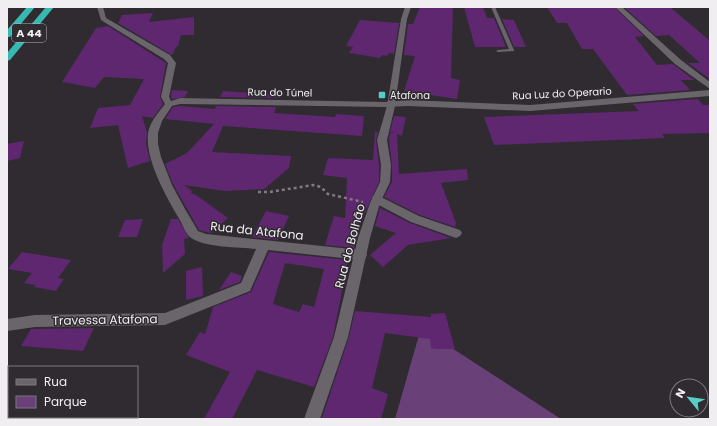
<svg xmlns="http://www.w3.org/2000/svg" width="717" height="426" font-family="Poppins,sans-serif">
<style>
.green{fill:#694078}
.building{fill:#5e2770;fill-rule:evenodd}
.lines{fill:none;stroke-linecap:round;stroke-linejoin:round}
.path{stroke:#7f7b80;stroke-width:2.5;stroke-dasharray:3 3;stroke-linecap:butt}
.service{fill:#69656b;fill-rule:evenodd}
.minor{fill:#69656b;fill-rule:evenodd}
.tertiary{fill:#69656b;fill-rule:evenodd}
.motorway{fill:#37b9b1;fill-rule:evenodd}
.poi-dot{fill:#55cec6;stroke:#2f2b31;stroke-width:1.5}
.labels{text-anchor:middle;stroke-width:3;stroke-linejoin:round;paint-order:stroke}
.far-street-label{font-size:10px;fill:#f1eef2;stroke:#2f2b31}
.far-poi-label{font-size:10px;fill:#f1eef2;stroke:#2f2b31;text-anchor:start}
.shield{fill:#2f2b31;stroke:#b7b4b8;stroke-width:1}
.shield-label{font-size:11px;font-weight:bold;fill:#f1eef2}
.street-label{font-size:12px;fill:#f1eef2;stroke:#2f2b31}
</style>
<rect width="100%" height="100%" fill="#2f2b31"/>
<path class="green" d="M421,328L561,419H395Z"/>
<g class="building">
<path d="M420,7H453L451,78L460,80L457,99L404,91L415,56L404,55L408,24H413Z"/>
<path d="M464,7H483L487,18H494L506,47H475Z"/>
<path d="M547,7H614L644,36L635,37L657,65L673,64L694,80H681L690,90L627,95L593,49H582L567,23H557Z"/>
<path d="M624,7H670L710,41V79L688,63H700L669,35L656,36Z"/>
<path d="M153,13L149,22L194,17V35H181L178,46L176,47L172,55L118,23L122,15Z"/>
<path d="M502,19L514,20L526,47H514Z"/>
<path d="M360,20L399,23L394,54L389,53L387,56L382,55L380,58L349,53L353,47L346,46Z"/>
<path d="M108,26L166,63L160,97L163,104L153,118L142,116L147,132L146,144L150,161L128,168L118,125L90,128L98,108L130,105L144,79L104,77L95,88L62,82L96,28Z"/>
<path d="M172,90L188,91L185,97L172,99L171,97Z"/>
<path d="M223,91L280,95L279,98L220,97Z"/>
<path d="M698,99L703,105H710V133L662,134L665,138L494,145L484,117L639,111L633,104Z"/>
<path d="M180,106L215,109L216,106L276,107L274,113L335,117L336,114L364,116L362,136L223,126L212,152L291,156L289,168L264,189L225,191L184,185L192,191L191,193L196,195L228,218L211,233L199,230L173,184L165,164L187,153L214,124L165,119L173,107Z"/>
<path d="M394,116L406,117L402,136L397,134L399,174L467,169L468,180L441,183L456,223L455,227L420,215L384,197L392,182V165L389,140L390,133H395L390,132Z"/>
<path d="M375,132H378L376,140L379,165V182L361,221L354,248L325,245L334,216L345,218L347,178L323,175L328,158L373,160Z"/>
<path d="M24,141L20,158L7,161V144Z"/>
<path d="M380,208L410,223L451,238L408,245L383,267L370,255L396,233L375,226Z"/>
<path d="M266,211L289,216L278,240L252,237Z"/>
<path d="M143,219L137,237H118L125,220Z"/>
<path d="M171,219H178L189,238L184,239L185,254L163,273L162,245Z"/>
<path d="M22,252L71,260L58,278L64,279L56,291L34,287L36,285L24,283L32,273L8,269Z"/>
<path d="M269,252L348,260L333,337L314,387L257,370L232,419H204L230,372L186,355L200,332L205,334L213,307L251,292ZM285,263L324,269L314,307L303,304L299,312L273,304Z"/>
<path d="M202,267L203,296L186,300V271Z"/>
<path d="M231,272L242,276L240,282L219,290Z"/>
<path d="M355,311L431,317V314L445,313L455,349H436L431,348L430,339L385,333L372,388L388,394L381,419H324L322,418L349,337Z"/>
<path d="M94,328L83,351L21,346L31,329Z"/>
</g>
<g class="lines">
<path class="path" d="M258,192H270L313,185L321,187L328,194L363,202"/>
<path class="service" d="M491,7H495L514,50V51L498,52L496,51L498,50L509,49Z"/>
<g class="minor">
<path d="M97,7H103L106,18L170,55L176,63L169,97L171,101L180,98L385,102L408,100L530,105L710,90V96L530,111L408,106L385,107L180,104L172,106L162,121L158,133V144L161,157L172,185L185,209L198,231L206,234L361,250L365,251L367,255L365,259L361,260L268,250L250,291L165,325L35,327L7,331V319L35,315L165,313L241,283L256,249C240,247 203,248 190,237C186,234 183,226 181,222C167,198 145,161 148,133C150,122 158,113 165,104L161,97L168,63L164,59L101,20Z"/>
<path d="M615,7H622L681,60L710,82V89L675,64Z"/>
<path d="M377,195L419,216L460,230L462,233L460,236L456,238L411,222L373,202L372,199L373,196Z"/>
</g>
<path class="tertiary" d="M405,7H411L407,19L395,106L387,140L391,165L390,182L380,203L370,238L348,337L320,419H304L334,337L358,238L370,203L380,182L381,165L377,140L387,106L401,19Z"/>
<g class="motorway">
<path d="M27,7H35L10,37H7V30Z"/>
<path d="M46,7H54L10,60L7,61V53Z"/>
</g>
</g>
<rect class="poi-dot" x="378" y="91" width="8" height="8" rx="2"/>
<g class="labels">
<g class="far-street-label">
<text transform="translate(280 92) rotate(1)" y="4">Rua do Túnel</text>
<text transform="translate(562 93) rotate(-3)" y="4">Rua Luz do Operario</text>
</g>
<g class="far-poi-label">
<text x="390" y="99">Atafona</text>
</g>
<rect class="shield" x="12" y="24" width="34" height="18" rx="3"/>
<g class="shield-label">
<text x="29" y="37">A 44</text>
</g>
<g class="street-label">
<text transform="translate(257 231) rotate(6)" y="4">Rua da Atafona</text>
<text transform="translate(350 246) rotate(-75)" y="4">Rua do Bolhão</text>
<text transform="translate(105 320) rotate(-1)" y="4">Travessa Atafona</text>
</g>
</g>
<rect width="717" height="426" fill="none" stroke="#f1eef2" stroke-width="16"/>
<rect x="8" y="366" width="130" height="52" fill="#2f2b31" stroke="#7d797e"/>
<rect x="16" y="379" width="20" height="6" fill="#69656b" stroke="#7d797e"/>
<text x="44" y="386" font-size="12" fill="#f1eef2">Rua</text>
<rect x="16" y="396" width="20" height="12" fill="#694078" stroke="#7d797e"/>
<text x="44" y="406" font-size="12" fill="#f1eef2">Parque</text>
<g transform="translate(689 398) rotate(299)"><circle r="19" fill="#2f2b31" stroke="#7d797e"/>
<path d="M0-3L7 15L0 10L-7 15Z" fill="#55cec6"/>
<text y="-6" font-size="11" font-weight="bold" text-anchor="middle" fill="#f1eef2">N</text>
</g>
</svg>
